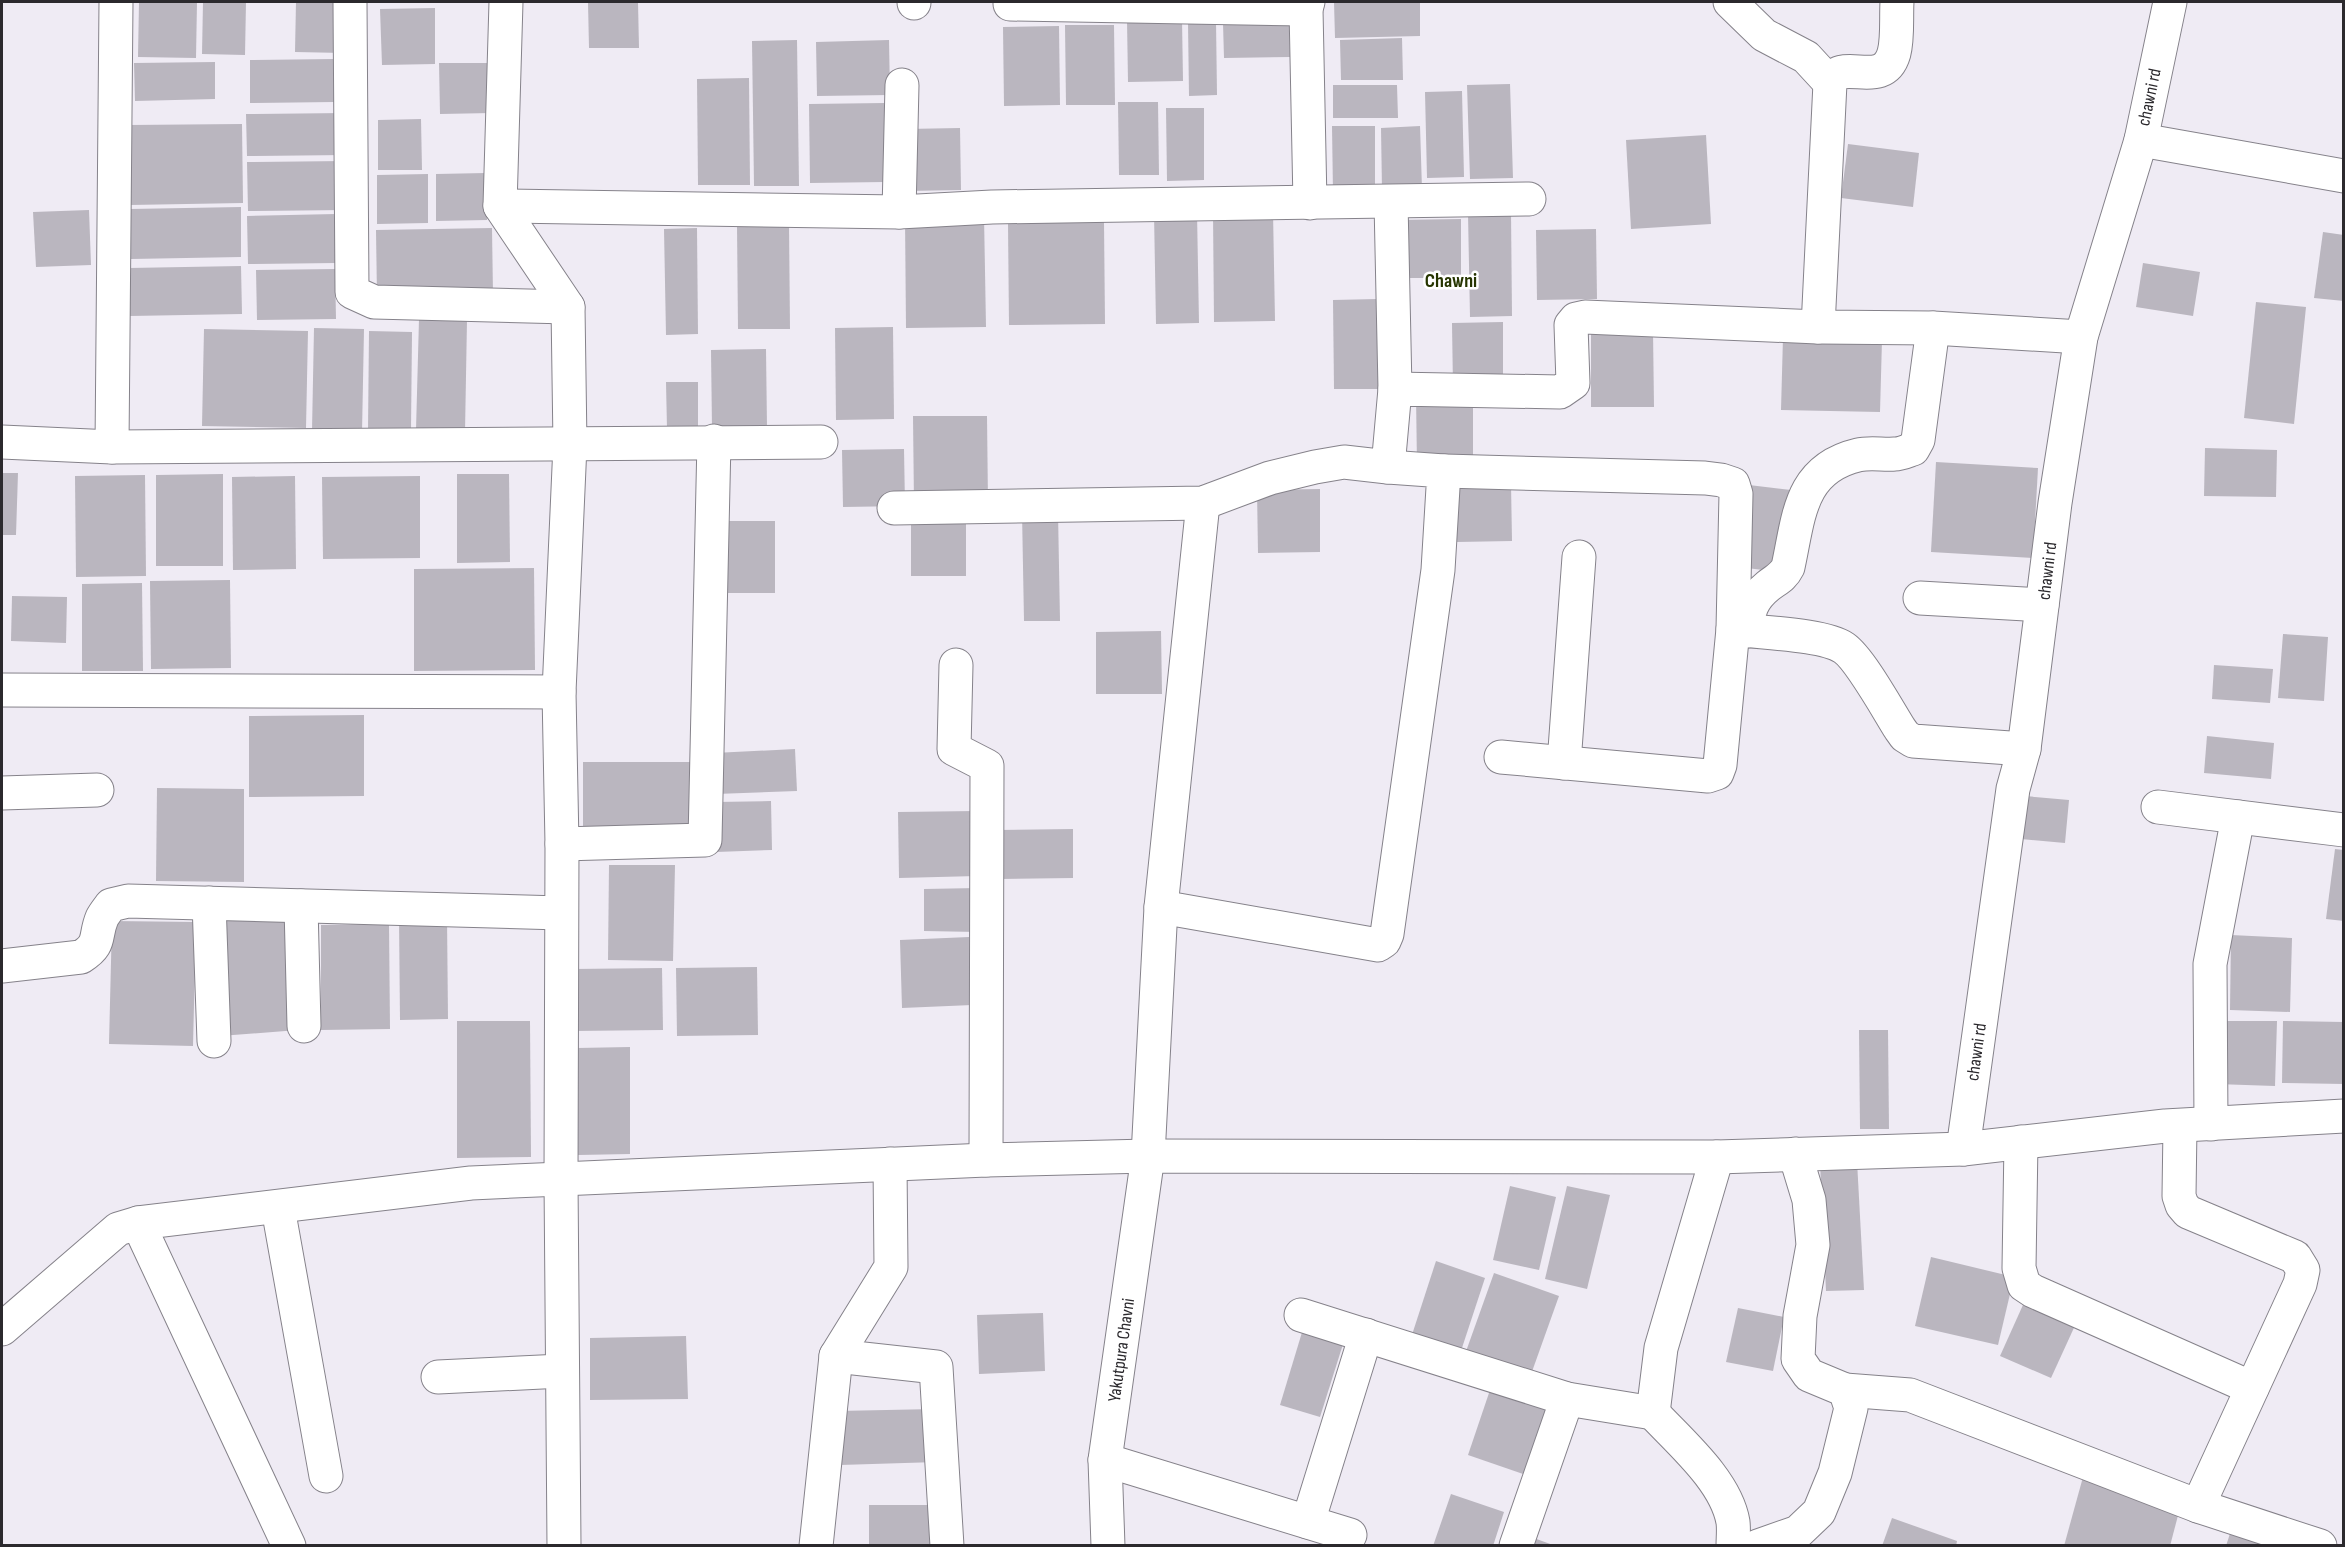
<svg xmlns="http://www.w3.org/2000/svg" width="2345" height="1547" font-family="'Sofia Sans Condensed',sans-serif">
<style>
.building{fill:#bab6bf}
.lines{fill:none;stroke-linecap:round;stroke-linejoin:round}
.minor-casing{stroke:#85828a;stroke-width:35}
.tertiary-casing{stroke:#85828a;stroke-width:35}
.minor{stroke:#fff;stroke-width:33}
.tertiary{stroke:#fff;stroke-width:33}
.labels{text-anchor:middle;stroke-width:5;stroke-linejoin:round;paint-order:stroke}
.street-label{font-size:18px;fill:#2b292d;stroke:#fff}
.neighbourhood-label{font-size:20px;font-weight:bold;fill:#263500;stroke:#fff}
</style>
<rect width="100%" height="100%" fill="#efebf4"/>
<g class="building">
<path d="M139,2H197L196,58L138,57Z"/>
<path d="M203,2H246L245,55L202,54Z"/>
<path d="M296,2H345L344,53L295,52Z"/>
<path d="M588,2H638L639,48H589Z"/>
<path d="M1334,2H1420V36L1335,38Z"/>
<path d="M435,8V64L382,65L380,9Z"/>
<path d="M1182,19L1183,81L1128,82L1127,20Z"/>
<path d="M1216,21L1217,95L1189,96L1188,22Z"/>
<path d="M1289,22L1290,57L1224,58L1223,23Z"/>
<path d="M1065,25H1114L1115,105H1066Z"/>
<path d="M1059,26L1060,105L1004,106L1003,27Z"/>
<path d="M1402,38L1403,80H1341L1340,40Z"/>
<path d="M797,40L799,186H754L752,41Z"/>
<path d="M889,40L890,95L817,96L816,42Z"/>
<path d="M333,59L334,102L250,103V60Z"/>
<path d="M215,62V99L135,101L134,63Z"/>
<path d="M439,63H492V113L440,114Z"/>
<path d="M749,78L750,185H698L697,79Z"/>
<path d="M1510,84L1513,178L1470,179L1467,85Z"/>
<path d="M1333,85H1397L1398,118H1333Z"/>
<path d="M1462,91L1464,177L1427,178L1425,92Z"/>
<path d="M1118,102H1158L1159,175H1119Z"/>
<path d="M884,103L885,182L810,183L809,104Z"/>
<path d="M1166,108H1204V180L1167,181Z"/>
<path d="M345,113L346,155L247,156L246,114Z"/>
<path d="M421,119L422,170H378V120Z"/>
<path d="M242,124L243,203L130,205L129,125Z"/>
<path d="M1332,126H1375V193H1333Z"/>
<path d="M1420,126L1422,189L1382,190L1381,128Z"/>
<path d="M960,128L961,190L906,191V129Z"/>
<path d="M1706,135L1711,224L1631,229L1626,140Z"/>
<path d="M1848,144L1919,153L1913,207L1841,198Z"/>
<path d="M345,161L346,210L248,211L247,162Z"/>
<path d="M486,173L487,220L436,221V174Z"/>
<path d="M428,174V223L377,224V175Z"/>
<path d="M241,207V257L131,259L130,209Z"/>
<path d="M89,210L91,265L36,267L33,212Z"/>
<path d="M1273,211L1275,321L1214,322L1213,212Z"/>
<path d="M1197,212L1199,323L1156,324L1154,213Z"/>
<path d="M1511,212L1512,316L1470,317L1468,213Z"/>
<path d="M336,214V263L248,264L247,216Z"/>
<path d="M984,215L986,327L906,328L905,216Z"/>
<path d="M1461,219V278H1398L1397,220Z"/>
<path d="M1104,222L1105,324L1009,325L1008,223Z"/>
<path d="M789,224L790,329H738L737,225Z"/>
<path d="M492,228L493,295L377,297L376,230Z"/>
<path d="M697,228L698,334L666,335L664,229Z"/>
<path d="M1596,229L1597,299L1537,300L1536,230Z"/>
<path d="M2323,232L2344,235V301L2314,298Z"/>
<path d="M2143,263L2200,272L2193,316L2136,307Z"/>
<path d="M241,266L242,314L130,316L129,268Z"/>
<path d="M335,269L336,319L257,320L256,270Z"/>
<path d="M1377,299L1378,389H1334L1333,300Z"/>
<path d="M2256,302L2306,307L2294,424L2244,418Z"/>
<path d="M419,319L467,320L465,432L416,430Z"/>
<path d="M1503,322V387L1453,388L1452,323Z"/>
<path d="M893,327L894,419L836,420L835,328Z"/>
<path d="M314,328L364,329L362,433L312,431Z"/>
<path d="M204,329L308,331L306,428L202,426Z"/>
<path d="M369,331L412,332L411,430H368Z"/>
<path d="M1653,331L1654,407H1591V332Z"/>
<path d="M1783,337L1882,340L1880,412L1781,410Z"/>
<path d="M766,349L767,428L712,429L711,350Z"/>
<path d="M666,382H698V429H667Z"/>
<path d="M1416,395H1473V465L1417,466Z"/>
<path d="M913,416H987L988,504L914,505Z"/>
<path d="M2205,448L2277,450L2276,497L2204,496Z"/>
<path d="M904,449L905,506L843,507L842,450Z"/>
<path d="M1936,462L2038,468L2033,558L1931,552Z"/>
<path d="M2,473H18L16,535H2Z"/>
<path d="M223,474V566H156V475Z"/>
<path d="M457,474H509L510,562L457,563Z"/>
<path d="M145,475L146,576L76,577L75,476Z"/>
<path d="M295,476L296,569L233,570L232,477Z"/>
<path d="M420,476V558L323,559L322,477Z"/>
<path d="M1456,483H1511L1512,541L1457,542Z"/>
<path d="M1749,485L1791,490L1780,572L1738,567Z"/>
<path d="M1320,489V552L1258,553L1257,490Z"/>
<rect x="911" y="512" width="55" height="64"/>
<path d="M1022,512H1058L1060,621H1024Z"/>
<rect x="719" y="521" width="56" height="72"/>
<path d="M534,568L535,670L414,671V569Z"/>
<path d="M230,580L231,668L151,669L150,581Z"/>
<path d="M142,583L143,671H82V584Z"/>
<path d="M12,596L67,597L66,643L11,641Z"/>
<path d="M1161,631L1162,694H1096V632Z"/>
<path d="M2283,634L2328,637L2324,701L2278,698Z"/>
<path d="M2214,665L2273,669L2270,703L2212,699Z"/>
<path d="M364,715V796L249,797V716Z"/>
<path d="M2207,736L2274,743L2271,779L2204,773Z"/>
<path d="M795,749L797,791L716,794L714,753Z"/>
<path d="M583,762H692V826L583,827Z"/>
<path d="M157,788L244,789V882L156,881Z"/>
<path d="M2025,796L2069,800L2065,843L2021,839Z"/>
<path d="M771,801L772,850L716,852L715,802Z"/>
<path d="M976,811L977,876L899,878L898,812Z"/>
<path d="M1073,829V878L999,879L998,830Z"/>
<path d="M2335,849L2344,850V921L2326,919Z"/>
<path d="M609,865H675L673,961L608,960Z"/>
<path d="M978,888V932L924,931V889Z"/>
<path d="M296,911L298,1030L220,1036L214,913Z"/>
<path d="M399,917H447L448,1019L400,1020Z"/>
<path d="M112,921L196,922L193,1046L109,1044Z"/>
<path d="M389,924L390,1029L321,1030V925Z"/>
<path d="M2231,935L2292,938L2290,1012L2230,1010Z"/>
<path d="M969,937L972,1005L902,1008L900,940Z"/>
<path d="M757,967L758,1035L677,1036L676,968Z"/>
<path d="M662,968L663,1030L574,1031L573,969Z"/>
<path d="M457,1021H530L531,1157L457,1158Z"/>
<path d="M2217,1021H2277L2275,1086L2216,1084Z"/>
<path d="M2283,1021L2344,1022V1084L2282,1083Z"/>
<path d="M1859,1030H1888L1889,1129H1860Z"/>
<path d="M630,1047V1154L578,1155L577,1048Z"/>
<path d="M1857,1161L1864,1290L1826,1291L1820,1163Z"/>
<path d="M1510,1186L1556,1197L1539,1270L1493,1260Z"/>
<path d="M1567,1186L1610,1195L1587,1289L1545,1279Z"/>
<path d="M1931,1257L2014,1277L1998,1345L1915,1326Z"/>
<path d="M1436,1261L1485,1278L1458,1360L1409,1344Z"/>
<path d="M1494,1273L1559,1296L1529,1380L1464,1357Z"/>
<path d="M2027,1296L2078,1319L2051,1378L2000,1356Z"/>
<path d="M1738,1308L1784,1317L1773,1371L1726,1362Z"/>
<path d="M1043,1313L1045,1371L979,1374L977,1315Z"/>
<path d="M1303,1329L1344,1341L1320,1417L1280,1405Z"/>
<path d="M686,1336L688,1399L590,1400V1338Z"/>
<path d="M1490,1390L1549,1410L1526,1475L1468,1455Z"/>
<path d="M935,1409L937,1462L840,1465L838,1411Z"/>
<path d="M2083,1477L2181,1504L2170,1546H2064Z"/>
<path d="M1451,1494L1504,1512L1493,1546H1433Z"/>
<rect x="869" y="1505" width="65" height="41"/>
<path d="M1892,1518L1957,1541L1956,1546H1882Z"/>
<path d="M2233,1524L2275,1546H2226Z"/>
<path d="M1531,1537L1553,1545V1546H1528Z"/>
</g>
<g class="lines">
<defs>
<g id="minor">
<path d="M350,2L352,292L374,302L568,307"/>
<path d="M506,2L500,206L568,307L570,445L559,692L562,844L561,1179L564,1546"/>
<path d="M914,2V3"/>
<path d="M1308,2L1306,9L1310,203"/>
<path d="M1730,2L1764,35L1806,57L1830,83"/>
<path d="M1010,4L1306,9"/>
<path d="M2141,140L2344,176"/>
<path d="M1391,202L1395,389"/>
<path d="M500,206L899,212L992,207L1529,199"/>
<path d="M899,212L902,85"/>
<path d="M1818,327L1830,83C1840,55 1883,92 1894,53C1898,38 1896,18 1897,2"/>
<path d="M2,442L112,447L821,442"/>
<path d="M112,447L116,2"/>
<path d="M1444,471L1705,478L1721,480L1733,484L1736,494L1733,629C1760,633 1823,634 1844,648C1860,659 1888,710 1900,729L1905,736L1913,741L2024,749"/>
<path d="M894,508L1203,503L1270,478L1315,467L1344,462L1388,467L1395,389L1560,392L1573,383L1571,325L1576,319L1585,317L1818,327L1933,328L2081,337"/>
<path d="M1920,598L2042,605"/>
<path d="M1747,631C1748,611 1752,599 1768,586C1777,579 1783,577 1788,567C1799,517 1799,469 1858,455C1870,452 1883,455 1895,454C1901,454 1907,451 1913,449L1918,440L1933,328"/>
<path d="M956,665L954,749L987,766L986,1160"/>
<path d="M2,690L559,692"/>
<path d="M1501,757L1708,776L1717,773L1720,765L1733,629"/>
<path d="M1564,763L1579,557"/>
<path d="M2,793L97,790"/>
<path d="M2158,807L2344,830"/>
<path d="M562,844L705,840L714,441"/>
<path d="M209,903L214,1041"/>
<path d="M301,906L304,1026"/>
<path d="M1161,907L1203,503"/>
<path d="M2,966L81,957C102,944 94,937 102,918C104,914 108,909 111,905L128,901L561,913"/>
<path d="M2211,1124L2210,964L2238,817"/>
<path d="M2180,1126L2179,1196L2182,1205L2188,1212L2295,1257L2303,1270L2300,1284L2198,1506"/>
<path d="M2021,1142L2019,1268L2024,1285L2033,1291L2252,1388"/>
<path d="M1963,1149L2013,789L2024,749L2055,503L2081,337L2141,140L2170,2"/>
<path d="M278,1208L326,1476"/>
<path d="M138,1223L289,1546"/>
<path d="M1301,1315L1567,1399L1653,1413L1661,1348L1717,1157"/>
<path d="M836,1356L936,1367L947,1546"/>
<path d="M438,1377L562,1371"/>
<path d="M1845,1390L1910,1395L2198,1506L2320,1546"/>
<path d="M1653,1413C1681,1443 1726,1481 1733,1522C1734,1530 1733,1538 1733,1546"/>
<path d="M1105,1460L1350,1535"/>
<path d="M1308,1522L1366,1335"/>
<path d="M816,1546L836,1356L891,1267L890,1164"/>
<path d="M1108,1546L1105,1460L1148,1156L1161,907L1378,945L1384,941L1387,934L1438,570L1444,471L1388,467"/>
<path d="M1516,1546L1567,1399"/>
<path d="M1758,1546L1798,1532L1819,1512L1835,1473L1851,1408L1845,1390L1809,1375L1798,1359L1800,1316L1813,1245L1809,1200L1795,1154"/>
</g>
<path id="tertiary" d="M2,1329L118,1229L138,1223L471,1183L561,1179L986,1160L1148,1156L1717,1157L1963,1149L2165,1126L2344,1116"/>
</defs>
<use href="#minor" class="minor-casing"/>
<use href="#tertiary" class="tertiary-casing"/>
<use href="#minor" class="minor"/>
<use href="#tertiary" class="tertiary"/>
</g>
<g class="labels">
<g class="street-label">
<text transform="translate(2149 97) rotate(-78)" y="6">chawni rd</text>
<text transform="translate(2047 571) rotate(-83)" y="6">chawni rd</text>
<text transform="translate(1976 1052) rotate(-82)" y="6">chawni rd</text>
<text transform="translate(1121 1350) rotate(-82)" y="6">Yakutpura Chavni</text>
</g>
<g class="neighbourhood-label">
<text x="1451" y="287">Chawni</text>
</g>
</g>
<rect width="2345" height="1547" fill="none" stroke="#2b292d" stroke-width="6"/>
</svg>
